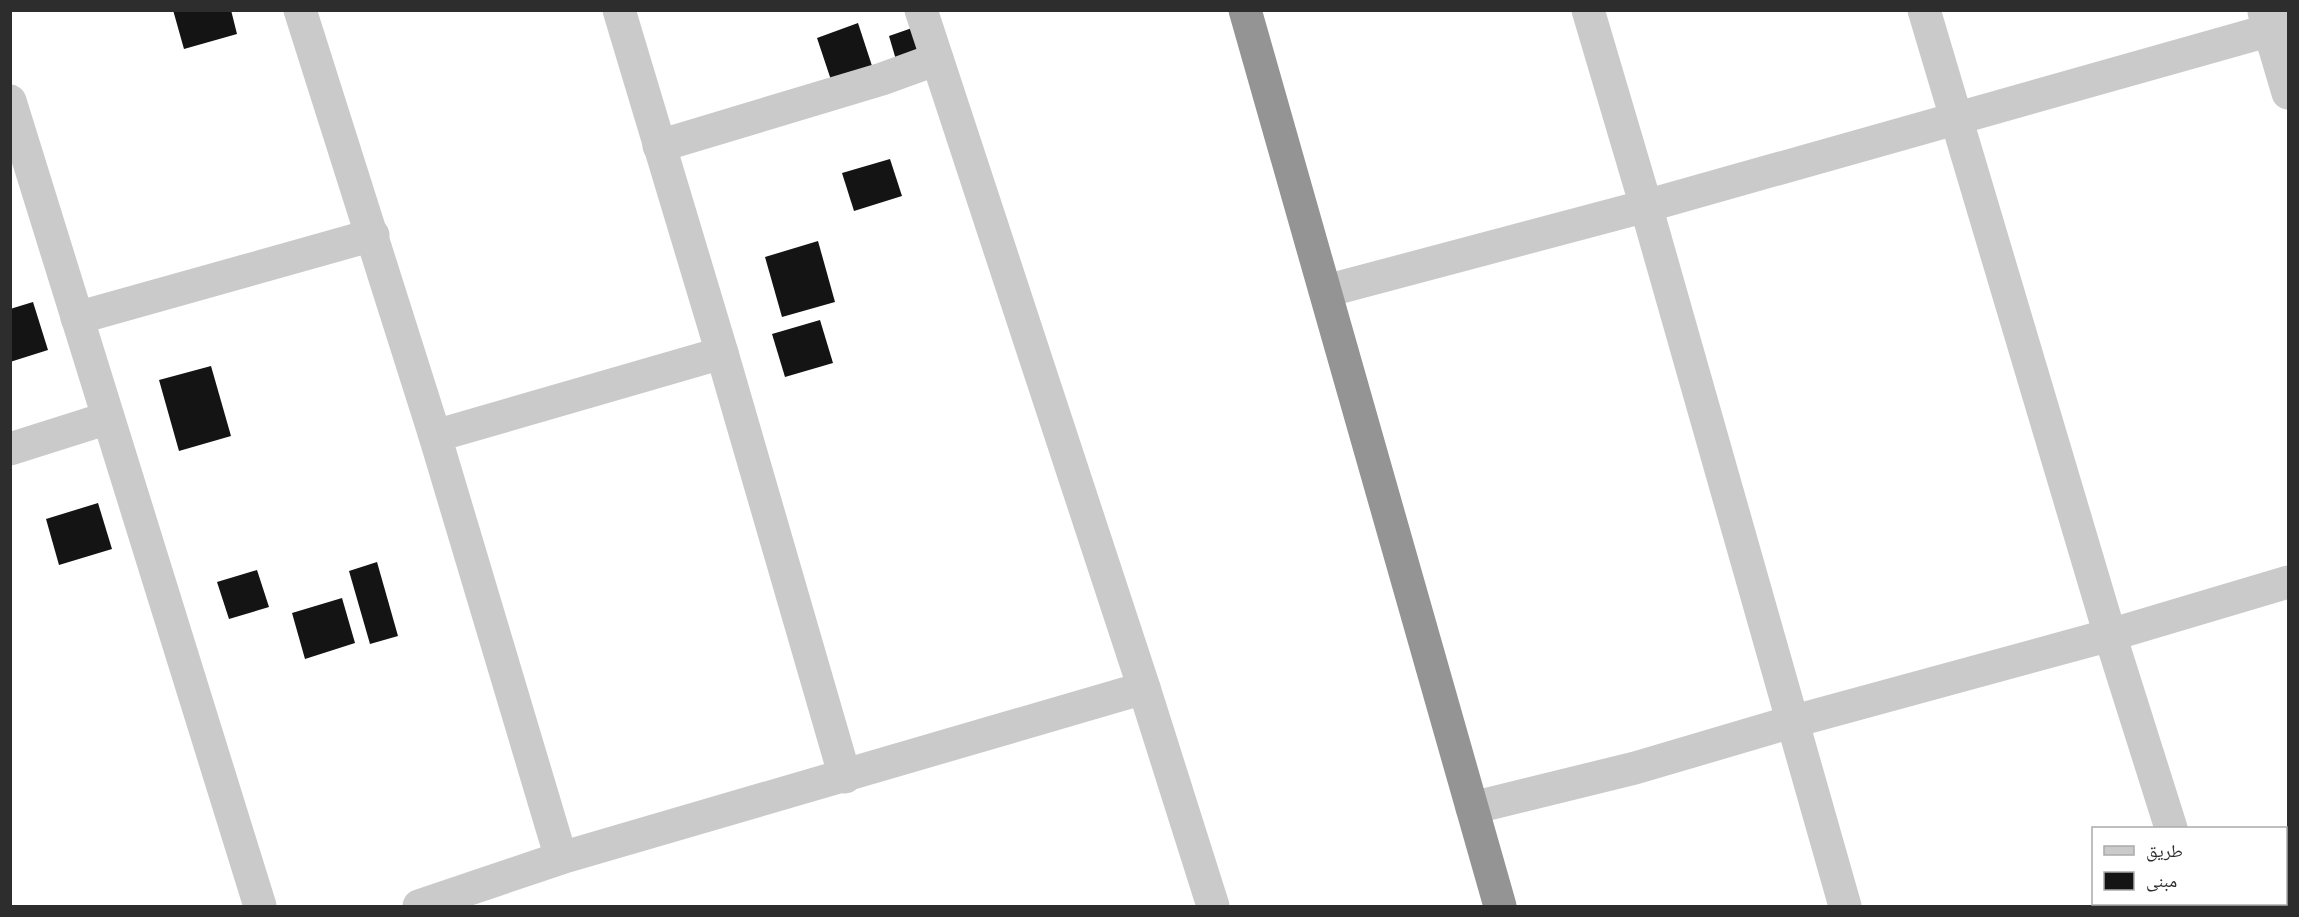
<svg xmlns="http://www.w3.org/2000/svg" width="2299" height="917" font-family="'Noto Sans','Noto Naskh Arabic',sans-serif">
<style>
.building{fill:#141414}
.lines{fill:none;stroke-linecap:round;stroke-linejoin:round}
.minor{stroke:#cacaca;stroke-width:33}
.highway{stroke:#949494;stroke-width:33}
</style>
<rect width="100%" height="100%" fill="#fff"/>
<g class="building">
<path d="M173,10H231L237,34L184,49Z"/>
<path d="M858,23L875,75L834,89L817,38Z"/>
<path d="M912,28L922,62L899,70L889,36Z"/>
<path d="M890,159L902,196L854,211L842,173Z"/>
<path d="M818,241L835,302L782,317L765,257Z"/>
<path d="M33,302L48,350L10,362V309Z"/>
<path d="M820,320L833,363L785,377L772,334Z"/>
<path d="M211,366L231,436L179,451L159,380Z"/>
<path d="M98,503L112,549L59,565L46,519Z"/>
<path d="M377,562L398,636L370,644L349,571Z"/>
<path d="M257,570L269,607L229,619L217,582Z"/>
<path d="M342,598L355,643L305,659L292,613Z"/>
</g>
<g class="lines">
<g class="minor">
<path d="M300,10L435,436L561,858"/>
<path d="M619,10L722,353L845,777"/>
<path d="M921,10L1144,688L1213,906"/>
<path d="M1588,10L1646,206L1845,906"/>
<path d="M1924,10L2110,635L2171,828"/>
<path d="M2264,12L2288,93"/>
<path d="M10,101L260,906"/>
<path d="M659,146L882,79L937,59"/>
<path d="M1326,291L1646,206L2288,25"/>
<path d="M77,318L373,235"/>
<path d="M435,436L722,353"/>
<path d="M10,449L108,418"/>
<path d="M1472,808L1635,768L1791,722L2110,635L2288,582"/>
<path d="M2194,904L2195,906"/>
<path d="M419,906L561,858L1144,688"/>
</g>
<path class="highway" d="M1245,10L1500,906"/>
</g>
<rect width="2299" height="917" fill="none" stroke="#2d2d2d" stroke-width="24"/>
<rect x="2092" y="827" width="195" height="78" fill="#ffffff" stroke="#ababab" stroke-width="1.5"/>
<rect x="2104" y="846" width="30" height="9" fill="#cacaca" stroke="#ababab" stroke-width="1.5"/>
<text x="2146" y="857" font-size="18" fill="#2d2d2d">طريق</text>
<rect x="2104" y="872" width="30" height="18" fill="#141414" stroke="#ababab" stroke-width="1.5"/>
<text x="2146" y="887" font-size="18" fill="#2d2d2d">مبنى</text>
</svg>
